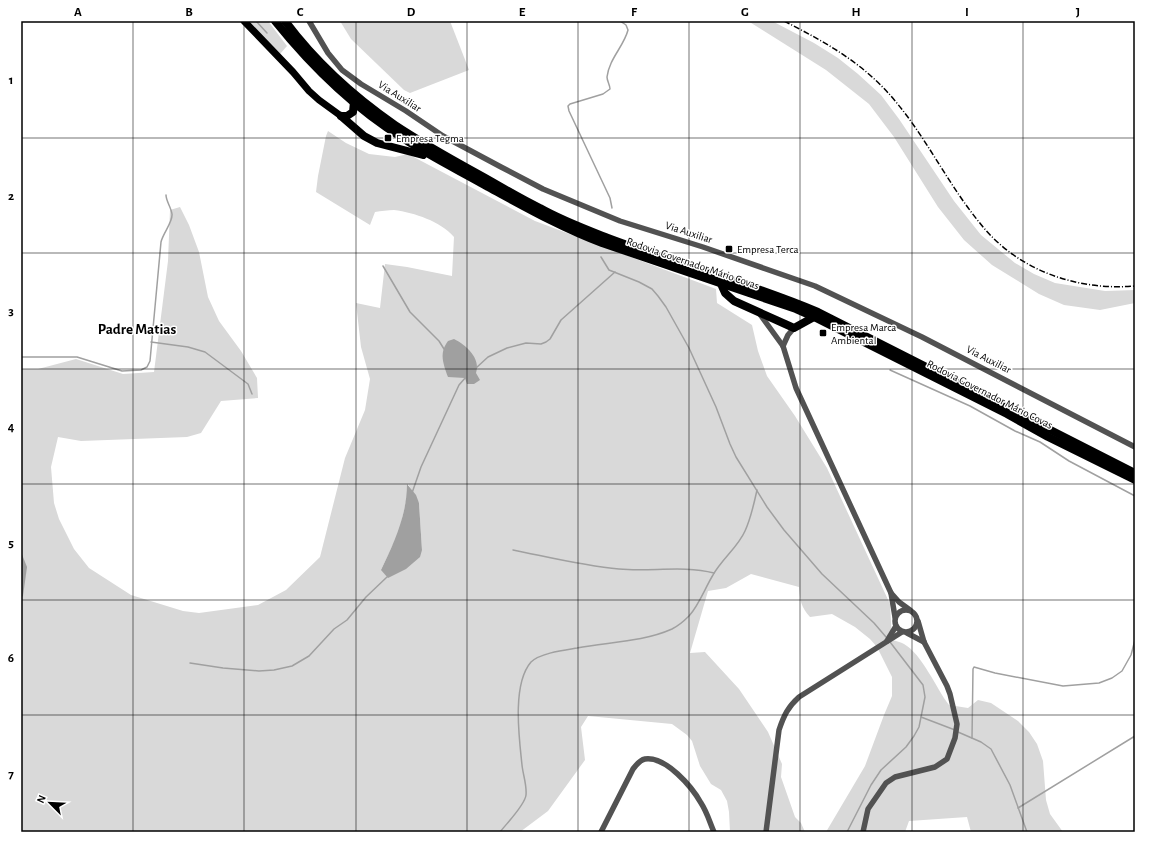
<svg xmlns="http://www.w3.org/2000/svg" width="1156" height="853" font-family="'Alegreya Sans',sans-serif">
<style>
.green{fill:#d9d9d9;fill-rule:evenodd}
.water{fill:#a0a0a0}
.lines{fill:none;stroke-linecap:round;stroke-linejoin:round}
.stream{stroke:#a0a0a0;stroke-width:1.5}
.minor{stroke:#525252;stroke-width:5.5}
.major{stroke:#000;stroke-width:7}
.highway{stroke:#000;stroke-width:8}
.rail{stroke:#000;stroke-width:1.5;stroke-dasharray:6 2 1 2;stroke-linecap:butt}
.grid{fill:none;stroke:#000;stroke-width:1;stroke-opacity:0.55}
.poi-dot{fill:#000;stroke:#fff;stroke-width:1.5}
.labels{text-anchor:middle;stroke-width:3;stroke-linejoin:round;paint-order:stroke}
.street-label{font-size:11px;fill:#000;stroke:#fff}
.poi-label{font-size:11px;fill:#000;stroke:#fff;text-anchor:start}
.district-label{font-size:15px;font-weight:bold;fill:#000;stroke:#fff}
.neatline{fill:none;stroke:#000;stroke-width:1.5}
.grid-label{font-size:13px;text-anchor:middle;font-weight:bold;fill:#000}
</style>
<rect width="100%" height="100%" fill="#fff"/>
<g class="green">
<path d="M244,21H268L287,46L280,54Z"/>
<path d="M340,21H450L469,70L410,93L404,90L351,39Z"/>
<path d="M748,21H772L814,43L838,58L858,74L881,95L899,119L954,201L981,235L1015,263L1034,274L1055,283L1105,291L1135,290V303L1100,310L1064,305L1039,294L992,265L964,240L938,207L894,137L869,104L826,70Z"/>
<path d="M328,131L346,143L369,154L395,157L408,154L535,221L716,289L717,303L752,325L758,351L767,376L795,416L827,468L890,604L892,640C896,641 901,642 904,644C922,654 936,688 949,705L968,708L978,700L991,703L1018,721L1029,732L1037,744L1043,761L1046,800L1050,814L1063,832H971L967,817L909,821L905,832H826L865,766L884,715L892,696V677L877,647L870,639L855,627L832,614L810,617C801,607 800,601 799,587L751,574L726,588L708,591L690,653L705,652L739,689L768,732L782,764L781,777L795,817L801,823L805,832H730L729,812L727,801L721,790L711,784L700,766L692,741L687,735L672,724L588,716L581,727L585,760L548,811L520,832H21V599L23,596L22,554L21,552V369H38L76,359L123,374L154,372L168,261L170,210L180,207L189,225L199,252L208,297L219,321L241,351L257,378L258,398L221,401L201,433L187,437L81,441L58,437L51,467L54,503L59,519L74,549L89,568L131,595L183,611L199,613L258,605L286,590L320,557L345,458L365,410L370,379L361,347L356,303L380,308L385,264L407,267L452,276L454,237C440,221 415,213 394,210C388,210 381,211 375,212L370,225L316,192L318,176L326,136ZM408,484L419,503L422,550L381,570L399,532L407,497Z"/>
</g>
<g class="water">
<path d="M454,339C466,345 481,358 476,373L480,380L474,384H467L465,378L448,377C443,363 439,353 448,341Z"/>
<path d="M407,484L416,495L419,503L422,550L420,557L406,569L388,578L381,570C394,543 407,515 407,484Z"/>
<path d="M21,552L27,567L23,596L21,599Z"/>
</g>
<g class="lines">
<g class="stream">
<path d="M256,21L267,33"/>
<path d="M612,208L610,198L569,111L568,106L570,104L603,94L610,89C610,85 607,81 607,77C609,59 624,46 628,30L626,25L620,21"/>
<path d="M601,257L609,270L639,282L652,289L658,296L666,307L689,348L716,407L730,444L736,457L767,507L784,530L822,574L874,623L886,637"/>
<path d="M383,266L410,312L439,341L444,349"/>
<path d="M151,342L188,347L205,352L248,384L252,394"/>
<path d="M21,357H77L122,371L141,370L147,367L150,361L161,242C163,233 173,222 172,214C171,207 166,201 166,195"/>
<path d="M476,368L488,357L507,348L526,343L541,344L546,342L550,339L561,320L615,272"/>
<path d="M890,370L970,406L1015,431L1040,442L1069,461L1135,496"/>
<path d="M412,493L421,467L459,385L466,377"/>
<path d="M513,550C548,557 583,566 619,569C651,572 683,565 714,573"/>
<path d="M190,663L223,668L259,671L274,670L292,666L309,656L334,629L347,620L366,597L387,577"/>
<path d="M921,717L955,730"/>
<path d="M958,732L981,742L991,749L1010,785L1027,832"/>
<path d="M972,738L973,669L974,667L995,673L1063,686L1099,683L1112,678L1122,671L1131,655L1135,640"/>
<path d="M1018,808L1135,736"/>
<path d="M500,832C507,823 525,805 526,795C527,785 523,775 522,765C519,737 512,684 531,662C540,653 565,650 577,648C608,642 643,642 672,629C678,626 684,621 689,616C699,605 705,588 713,575C722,559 738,547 745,531C751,518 754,504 757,490"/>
<path d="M847,832L871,785L881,770L906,747L914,736L919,727L925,697L923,685L890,642"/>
</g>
<g class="minor">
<path d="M309,21L328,53L342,70L361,84L406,111L443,136L501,167L543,189L620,221L703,247L815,286L922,337L1135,447"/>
<path d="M759,313L783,346L796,388L891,593L895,617"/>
<path d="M783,346L788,335L794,328"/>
<path d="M891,593L899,602L910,610"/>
<circle cx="906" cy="621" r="11"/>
<path d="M907,633L924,642"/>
<path d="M887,641L896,626"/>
<path d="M601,832L633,769C636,765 640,760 645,759C666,756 692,787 701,803C707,812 710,823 714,832"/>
<path d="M766,832L779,730C784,715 788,707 799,697L902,632"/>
<path d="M863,832L868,809L886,783L895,777L935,767L947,759L955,738L957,724L950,694L947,686L924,642L918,621"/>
</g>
<path class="major" d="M244,21L293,72L309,91L319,100L341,116"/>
<g class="highway">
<path d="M275,21C312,67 354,108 404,139C431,157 460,171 488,187C525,207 562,228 602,243L749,293L796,309L814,317L1007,414L1048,437L1135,480"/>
<path d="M285,21C315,61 353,96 395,125C422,143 451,159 480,175C500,186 519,198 540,208C561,220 585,229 608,238C677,264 750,283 818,312L1135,473"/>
<path d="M341,116L364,136L377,143L423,155"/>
<path d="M341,116H347L353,112L354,102"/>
<path d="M721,284L725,293L734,301L794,328L814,317"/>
</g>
<path class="rail" d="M784,21C827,43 865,64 896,102C927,139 948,184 979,222C1016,270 1076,291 1135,286"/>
</g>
<path class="grid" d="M133,21V832M244,21V832M356,21V832M467,21V832M578,21V832M689,21V832M800,21V832M912,21V832M1023,21V832M21,138H1135M21,253H1135M21,369H1135M21,484H1135M21,600H1135M21,715H1135"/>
<g class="poi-dot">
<rect x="384" y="134" width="8" height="8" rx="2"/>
<rect x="725" y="245" width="8" height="8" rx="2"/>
<rect x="819" y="329" width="8" height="8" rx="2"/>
</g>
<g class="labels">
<g class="street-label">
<text transform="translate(400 96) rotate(32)" y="4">Via Auxiliar</text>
<text transform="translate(689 232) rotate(18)" y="4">Via Auxiliar</text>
<text transform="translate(693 263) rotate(19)" y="4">Rodovia Governador Mário Covas</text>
<text transform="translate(989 359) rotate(27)" y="4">Via Auxiliar</text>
<text transform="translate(990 394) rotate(27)" y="4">Rodovia Governador Mário Covas</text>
</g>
<g class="poi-label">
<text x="396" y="142">Empresa Tegma</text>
<text x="737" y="253">Empresa Terca</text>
<text x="831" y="331">Empresa Marca<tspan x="831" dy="13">Ambiental</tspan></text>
</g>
<g class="district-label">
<text x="137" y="334">Padre Matias</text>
</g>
</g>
<rect width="1156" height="853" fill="none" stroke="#ffffff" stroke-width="44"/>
<g transform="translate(50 803) rotate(294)" stroke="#ffffff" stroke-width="3" paint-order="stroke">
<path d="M0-3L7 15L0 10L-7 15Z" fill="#000000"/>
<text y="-6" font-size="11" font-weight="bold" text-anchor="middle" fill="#000000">N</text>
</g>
<rect x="22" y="22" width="1112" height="809" class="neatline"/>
<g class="grid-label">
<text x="78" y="16">A</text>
<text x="189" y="16">B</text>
<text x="300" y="16">C</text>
<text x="411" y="16">D</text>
<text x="522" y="16">E</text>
<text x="634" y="16">F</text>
<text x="745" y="16">G</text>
<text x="856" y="16">H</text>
<text x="967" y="16">I</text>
<text x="1078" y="16">J</text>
<text x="11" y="84">1</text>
<text x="11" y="200">2</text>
<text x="11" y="315">3</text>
<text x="11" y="431">4</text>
<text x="11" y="547">5</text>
<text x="11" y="662">6</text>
<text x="11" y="778">7</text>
</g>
</svg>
